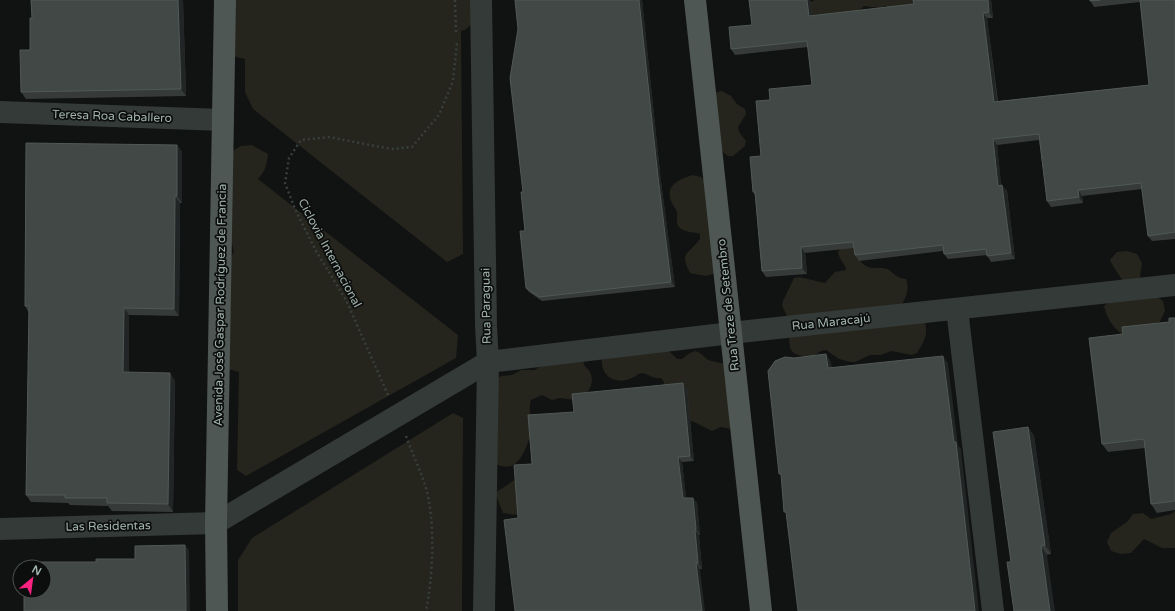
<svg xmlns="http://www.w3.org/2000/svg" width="1175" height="611" font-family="'Varela Round',sans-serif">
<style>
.green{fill:#25251d}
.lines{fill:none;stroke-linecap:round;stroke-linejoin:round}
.path{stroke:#383f3c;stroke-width:2.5;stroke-dasharray:2 3;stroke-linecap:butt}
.minor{stroke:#343a38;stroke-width:22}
.major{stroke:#4e5754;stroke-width:22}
.wall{fill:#363b3a}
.shaded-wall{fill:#222525}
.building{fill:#424846;stroke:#505956}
.labels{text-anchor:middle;stroke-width:3.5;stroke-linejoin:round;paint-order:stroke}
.street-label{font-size:12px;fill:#a1b4ac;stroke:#0c0d0d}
</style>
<rect width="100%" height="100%" fill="#111212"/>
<g class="green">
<path d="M236,0H479L476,20L465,30L461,31L463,254L447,262L253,109L245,92V59L228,55Z"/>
<path d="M814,0H924V3L889,8L885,6L880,8L864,6C855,17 824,12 810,16L804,2L814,1Z"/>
<path d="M722,91L731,96L737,104L745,109L746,114L738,127L739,132L746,141L745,146L733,156H728L720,150L713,94L717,92Z"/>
<path d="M252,145L268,154C267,164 265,172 258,179L458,335L456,358L246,476L237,470L239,372L227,369L222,298L231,294L230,284L221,269L234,252L232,243L216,229L223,157L241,146Z"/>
<path d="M692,175L701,177L705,181L716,273L706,276L690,273C679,252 688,255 700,239V234C694,232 683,232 679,227C675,223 678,217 677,212C675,207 671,203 670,198C667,183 682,179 692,175Z"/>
<path d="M847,238L862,257L860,261C872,273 875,265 887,269C891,270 893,274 897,276C899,278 903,278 906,279C910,289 906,298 900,307L924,319C929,334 925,340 917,353L912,355L891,351L881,355H870L855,362H850L839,359L826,350L821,351L813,357C804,356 794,357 790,348L787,316L782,306L783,301L794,278L799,277L825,283L835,272L846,270C845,263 839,260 838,252Z"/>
<path d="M1127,251L1137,254L1142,263L1139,284L1163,301L1165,311L1156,329L1127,338C1115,330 1107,320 1104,306L1120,293L1125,285C1120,275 1114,269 1110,260L1117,252Z"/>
<path d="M669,351L677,359H682L690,353L695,351L700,353L708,360L724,364L731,429L721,427L712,431L694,422L685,419L663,387L664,382L661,378C653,379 650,375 643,373C639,373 638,375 634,377C623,383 610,382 604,371C601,365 601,360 604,355Z"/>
<path d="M583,358C584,369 586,365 590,372C596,383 587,393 581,401L560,398L552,400L542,395L531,400C528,411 532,421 531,432C529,442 522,462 511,466C506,468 500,466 496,464V379L501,376L512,375L521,370H535L539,367Z"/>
<path d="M453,413L463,418L462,611H238V560L252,538Z"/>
<path d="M516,479L524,516L503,513L495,493Z"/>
<path d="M1175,511V548H1162L1144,539L1131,553L1121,554L1111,551L1107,542L1111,533L1127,522L1133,514L1143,513L1151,519L1171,514Z"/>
</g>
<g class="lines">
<g class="path">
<path d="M455,0L456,32"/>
<path d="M388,395L346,300L316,251L295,209L285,183L289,158L301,140L329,137L391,149L412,147L439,115L453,81L457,43"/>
<path d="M406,436C412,453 420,469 425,485C436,519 433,576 426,611"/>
</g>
<g class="minor">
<path d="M481,0L486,326L488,362L484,611"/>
<path d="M0,112L223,120"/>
<path d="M957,309L993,611"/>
<path d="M0,529L216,523L488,362L731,333L1175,285"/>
</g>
<g class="major">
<path d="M695,0L761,611"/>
<path d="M217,611L216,523L225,0"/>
</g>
</g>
<g class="wall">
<path d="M31,0H183L186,96L26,99L21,92L30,50L32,18Z"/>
<path d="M515,0H642L661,182L675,287L542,301L529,292L526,288L525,231L523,192L518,29Z"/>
<path d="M749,0H810L812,16L991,0L993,18H987L998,101L1149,85L1140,2L1094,7L1090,0H1175V239L1152,241L1148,236L1142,189L1082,196L1083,203L1051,207L1047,201L1039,140L997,145L1001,185L1007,191L1015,259L991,262L987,255L948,259L944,254L943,251L859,261L855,255L854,248L805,253L807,274L766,277L762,271L755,195L753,192L761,156L770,100L812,85L808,47L735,55L731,49L752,25Z"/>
<path d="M177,145L182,152V203H180L179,316L129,315V372L175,380L173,512L112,511L108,506L70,505L68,503L31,502L26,495L29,313L25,306Z"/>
<path d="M1175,318V510L1157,513L1151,504L1145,448L1108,452L1102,444L1123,334L1169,322Z"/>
<path d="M687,388L694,461L682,462L686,498H693L697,503L700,535H699L702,569H700L518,518L532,464L574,412Z"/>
<path d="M1028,427L1034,436L1051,554L1011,562Z"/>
</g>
<g class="shaded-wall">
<path d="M178,0H183L186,96L181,89Z"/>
<path d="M639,0H642L661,182L675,287L671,282L658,177Z"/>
<path d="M807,0H810L813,22L809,16Z"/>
<path d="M988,0H991L993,18L989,12Z"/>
<path d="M983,13L987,18L998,107L994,102Z"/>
<path d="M993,139L997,145L1002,191L998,186Z"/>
<path d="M177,145L182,152V203L177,196Z"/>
<path d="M1002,185L1007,191L1015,259L1011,253Z"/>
<path d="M1078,190L1082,196L1083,203L1079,197Z"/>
<path d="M175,196L180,203L179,316L174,309Z"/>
<path d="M801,247L805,253L807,274L802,268Z"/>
<path d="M124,308L129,315V379L123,372Z"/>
<path d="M826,354L831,362L833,375L828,368Z"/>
<path d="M943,356L948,363L958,445L961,449L979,611H975Z"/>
<path d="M170,373L175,380L173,512L168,504Z"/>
<path d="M683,383L687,388L694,461L690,456Z"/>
<path d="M1028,427L1034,436L1051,554L1045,545Z"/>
<path d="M678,457L682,462L687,504L683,498Z"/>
<path d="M693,498L697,503L700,535L696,529Z"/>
<path d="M695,530L699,535L702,569L698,563Z"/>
<path d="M185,545L189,550L190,611H186Z"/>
<path d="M1041,546L1047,555L1055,611H1050Z"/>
<path d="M696,563L700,569L705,611H702Z"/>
</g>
<g class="building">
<path d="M31,0H178L181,89L21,92L20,50H30V18H32Z"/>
<path d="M515,0H639L658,177L671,282L539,297L526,288L520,231H525L521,192H523L510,78L518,29Z"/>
<path d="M749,0H807L809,16L914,4L913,0H988L989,12L983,13L994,102L1149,85L1140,0H1175V232L1148,236L1141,183L1078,190L1079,197L1047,201L1039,134L993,139L998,186L1002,185L1011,253L987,256L986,249L944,254L943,245L855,255L853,242L801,247L802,268L762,271L755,192H753L750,157L761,156L756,101L770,100L769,89L812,85L807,41L731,49L729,27L752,25Z"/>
<path d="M1090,0H1100L1090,1Z"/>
<path d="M26,143L177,145V196H175L174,309L124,308L123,372L170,373L168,504L107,503V498H65V495H26L29,306H25Z"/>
<path d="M1169,318H1175V501L1151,504L1144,439L1102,444L1089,338L1123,334L1122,327L1169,322Z"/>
<path d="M826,354L828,368L943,356L954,442H956L975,611H798L786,512H784L781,474H779L768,371L775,361L785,357L794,358Z"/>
<path d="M683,383L690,456L678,457L683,498H693L696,529L695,530L698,563H696L702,611H515L504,520L518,518L514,465L532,464L528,415L574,412L572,394Z"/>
<path d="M1028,427L1045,545L1041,546L1050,611H1014L1007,562H1011L993,432Z"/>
<path d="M185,545L186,611H24V591H44V567H29L34,562H96V559H135V546Z"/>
</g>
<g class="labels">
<g class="street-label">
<text transform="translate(112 116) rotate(2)" y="4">Teresa Roa Caballero</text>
<text transform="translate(330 253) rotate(62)" y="4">Ciclovia Internacional</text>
<text transform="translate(220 305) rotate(-89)" y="4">Avenida José Gaspar Rodríguez de Francia</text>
<text transform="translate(728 305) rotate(-96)" y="4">Rua Treze de Setembro</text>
<text transform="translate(486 306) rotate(-91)" y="4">Rua Paraguai</text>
<text transform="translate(831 322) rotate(-6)" y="4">Rua Maracajú</text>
<text transform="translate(108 526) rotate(-1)" y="4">Las Residentas</text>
</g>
</g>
<g transform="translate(32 579) rotate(29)"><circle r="19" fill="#0c0d0d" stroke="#48504d"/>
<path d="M0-3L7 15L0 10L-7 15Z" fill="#f92280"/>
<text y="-6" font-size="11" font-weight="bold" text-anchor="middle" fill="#a1b4ac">N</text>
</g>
</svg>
